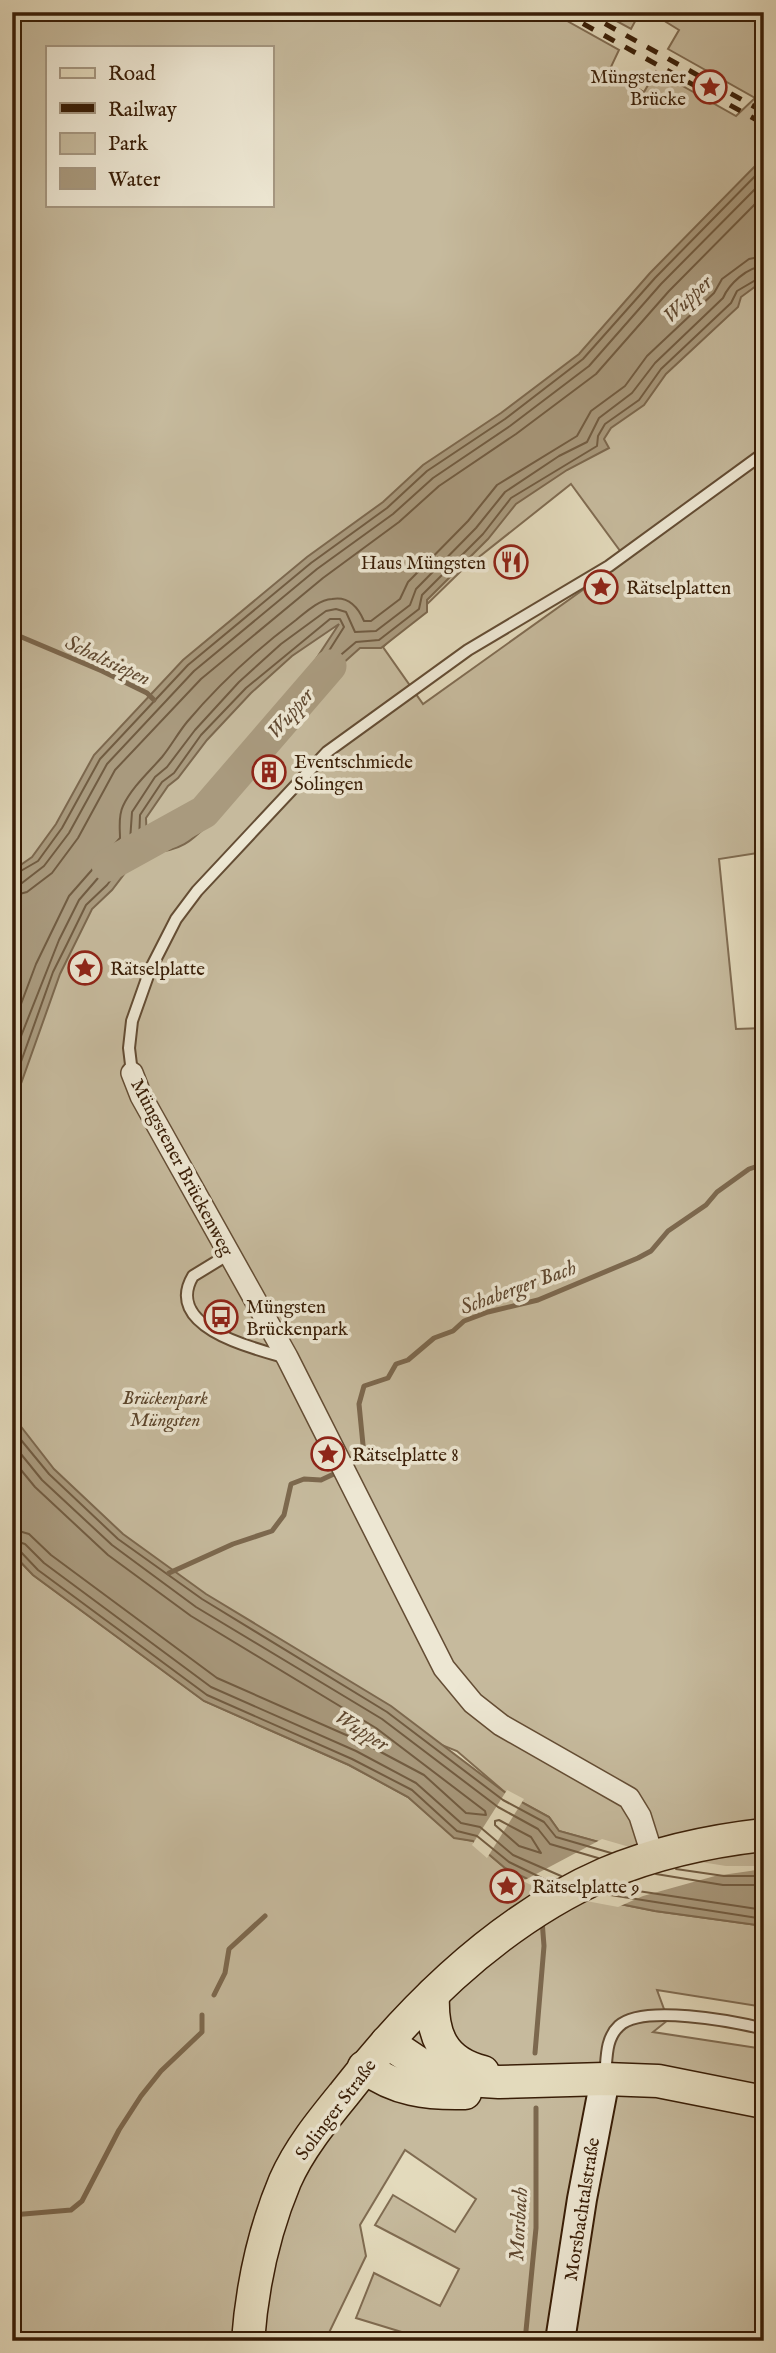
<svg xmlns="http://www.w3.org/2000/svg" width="776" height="2353" font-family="'IM FELL English',serif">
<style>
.green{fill:#c6ba9d;stroke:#806c52;stroke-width:2;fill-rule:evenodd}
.water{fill:#a99a7e;stroke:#7c684e;stroke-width:2}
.pier{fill:#e3dabc}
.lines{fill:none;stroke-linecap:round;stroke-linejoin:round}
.shore{stroke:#715c42;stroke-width:2}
.stream{stroke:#7c684e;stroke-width:5}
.river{stroke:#a99a7e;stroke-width:33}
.lane-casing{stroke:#644d34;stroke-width:14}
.street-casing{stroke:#644d34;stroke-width:24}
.secondary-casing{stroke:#391e07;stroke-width:32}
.primary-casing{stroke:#391e07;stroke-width:35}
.lane{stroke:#ede7d3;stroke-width:10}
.street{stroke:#ede7d3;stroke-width:21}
.secondary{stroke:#ede7d3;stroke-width:28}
.primary{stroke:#e3dabc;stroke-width:32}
.rail{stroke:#391e07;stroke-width:5;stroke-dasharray:12 12;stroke-linecap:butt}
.labels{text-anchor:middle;stroke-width:7;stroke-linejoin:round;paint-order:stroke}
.poi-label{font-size:19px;fill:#391e07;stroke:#ede7d3;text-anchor:start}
.street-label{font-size:19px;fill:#391e07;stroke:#ede7d3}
.park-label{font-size:19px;font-style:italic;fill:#5c452c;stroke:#ede7d3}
.water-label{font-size:21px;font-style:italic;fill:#604931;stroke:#ede7d3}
</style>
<rect width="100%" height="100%" fill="#e3dabc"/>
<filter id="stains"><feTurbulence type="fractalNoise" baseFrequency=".00286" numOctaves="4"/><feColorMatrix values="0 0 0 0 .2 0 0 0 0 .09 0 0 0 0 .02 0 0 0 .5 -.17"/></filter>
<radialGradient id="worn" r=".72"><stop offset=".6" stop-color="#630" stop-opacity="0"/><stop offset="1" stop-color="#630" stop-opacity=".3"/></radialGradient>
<g class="green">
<path d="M12,12H551L619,50L609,71L644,92L656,71L736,116L755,98L668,49L679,30L650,12H764V852L719,859L736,1029L764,1028V1869L725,1870L656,1858L559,1831L549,1817L507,1794L457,1751L347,1707L12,1465ZM47,47H271V205H47ZM571,484L626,559L423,704L383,647L460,572Z"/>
<path d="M600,12H640L631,29Z"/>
<path d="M12,1553L33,1575L204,1701L349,1765L408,1797L454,1837L473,1841L505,1868L550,1890L655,1911L764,1926V2007L657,1990L668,2020L653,2032L764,2049V2341H431L356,2318L374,2273L440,2306L459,2269L375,2225L393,2195L455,2232L476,2199L405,2150L360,2225L366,2256L325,2341H12Z"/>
</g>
<g class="water">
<path d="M764,157V280L741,297L738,307L666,374L644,405L611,428L604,439L609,448L567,470L516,504L488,539L427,600V612L381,648H360L302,700L293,694L339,624L292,656L251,693L207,740L178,778L168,786L146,818L147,844L112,890L92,909L60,974L12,1109V871L32,857L56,824L94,755L183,660L307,557L383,502L423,465L501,413L579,354L650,273Z"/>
<path d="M208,795L220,813C196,835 186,852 152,852L153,830Z"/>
<path d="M12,1415L54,1469L123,1534L206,1594L391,1706L507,1794L549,1817L559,1831L656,1858L725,1870L764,1869V1926L655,1911L550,1890L505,1868L473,1841L454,1838L408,1797L349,1765L204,1701L33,1575L12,1553Z"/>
</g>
<g class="pier">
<path d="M507,1790L524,1799L487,1858L472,1845Z"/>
<path d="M602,1839L657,1855L726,1866H764V1869L715,1876L643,1896L618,1907L549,1894L523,1881Z"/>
</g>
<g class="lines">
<g class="shore">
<path d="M203,805L207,807L209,813C195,826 181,847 160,843V833Z"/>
<path d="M12,876L38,861L62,828L100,759L188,665L311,563L387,508L427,471L505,419L583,359L655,278L764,167"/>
<path d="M12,885L22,883L44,866L69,833L107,764L194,671L317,569L393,514L433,478L510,426L589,366L661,284L764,180"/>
<path d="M12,896L27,892L52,873L78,838L115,770L201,679L323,578L399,522L439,486L516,434L596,374L669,291L764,195"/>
<path d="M12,1028L36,964L69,896L120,838C120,828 118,816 123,806C132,787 149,772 162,757C171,746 178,733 187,722C219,684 256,650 296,620C306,612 318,600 332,599C348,596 358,607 364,621H371L400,599L408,582L468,521L497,485L577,436L591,411L625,386L647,356L714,293L722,279L749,259L764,256"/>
<path d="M12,1059L59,940L79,900L130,841L132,812L155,777L167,767L195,730L239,682L281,644L326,611L336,609L346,612L355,632L376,631L410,605L416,589L476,528L505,492L559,456L587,442L599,418L632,393L655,363L723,298C729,284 747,267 764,266"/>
<path d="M12,1087L53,972L67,944L86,905L107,885L139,843L140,815L162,782L174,773L201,735L246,688L330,619H340L344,627L320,665L323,670L356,642L379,640L419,609L422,595L483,534L511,498L597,446L598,436L605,424L639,400L661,369L731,303L737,291L764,275"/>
<path d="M12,1429L49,1474L118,1539L202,1599L387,1712L503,1800L544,1822L556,1837L611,1853"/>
<path d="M12,1443L42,1480L112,1545L196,1607L382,1719L498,1807L538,1829L550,1844L598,1858"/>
<path d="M12,1459L35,1487L108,1555L191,1616L376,1728L485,1811L486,1815L466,1813L424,1775L362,1742L217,1678L51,1555L29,1534L12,1529"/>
<path d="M12,1540L25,1544L44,1563L211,1687L356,1751L416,1783L461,1823L480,1827L513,1855L561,1876"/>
<path d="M12,1549L19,1550L38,1570L207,1695L352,1759L412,1790L457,1831L477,1836L509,1862L550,1882"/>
<path d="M499,1820L531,1837L541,1853L519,1846L495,1825V1821Z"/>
<path d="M676,1869L724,1876H764"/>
<path d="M656,1874L723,1885H764"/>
<path d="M618,1888L764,1910"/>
<path d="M604,1894L764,1919"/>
</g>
<g class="stream">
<path d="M12,633L102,671L147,693L154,700"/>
<path d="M347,1467L364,1455L359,1404L364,1386L388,1378L396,1364L408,1360L434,1338L453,1331L464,1321L488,1312L538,1300L638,1258L651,1251L668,1231L706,1205L717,1192L749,1169L764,1164"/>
<path d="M169,1573L233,1544L272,1531L284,1515L291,1484L304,1479L321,1480L338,1472"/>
<path d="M214,1995L225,1973L229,1949L265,1916"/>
<path d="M535,2053L544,1946L542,1920"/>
<path d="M12,2215L71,2210L82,2201L119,2130L141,2096L161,2071L202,2032V2015"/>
<path d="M525,2341L536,2228V2108"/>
</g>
<path class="river" d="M108,865L204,812L330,666"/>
<defs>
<g id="lane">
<path d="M132,1073L129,1048L132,1021L150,970L176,919L197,891L327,752L468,650L609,566L764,453"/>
<path d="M229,1254L193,1276C163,1326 251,1348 284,1357"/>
<path d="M605,2077C607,2059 605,2039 619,2026C642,2004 733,2021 764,2029"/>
</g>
<path id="street" d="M132,1073L141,1096L287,1357L444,1668L473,1703L501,1725L629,1798L640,1816L653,1857"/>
<path id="secondary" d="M560,2341L582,2199L605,2079"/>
<g id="primary">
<path d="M433,1994C431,2034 442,2062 483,2072"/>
<path d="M387,2042L432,2072L451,2079L499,2082L605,2079L658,2081L764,2102"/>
<path d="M364,2067C396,2090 426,2094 465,2093"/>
<path d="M248,2341C252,2287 264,2231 285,2181C299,2149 322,2121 344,2094C414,2004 500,1920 605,1874C655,1853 710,1841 764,1835"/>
</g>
</defs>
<use href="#lane" class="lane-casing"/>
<use href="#street" class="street-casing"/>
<use href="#secondary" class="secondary-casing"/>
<use href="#primary" class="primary-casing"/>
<use href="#lane" class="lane"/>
<use href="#street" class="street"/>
<use href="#secondary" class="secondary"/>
<use href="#primary" class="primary"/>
<g class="rail">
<path d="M562,12L764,124"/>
<path d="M584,12L764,112"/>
</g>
</g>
<defs>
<symbol id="sight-ring" viewBox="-11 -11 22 22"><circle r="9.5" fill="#ede7d3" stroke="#8f2418" stroke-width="1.5"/><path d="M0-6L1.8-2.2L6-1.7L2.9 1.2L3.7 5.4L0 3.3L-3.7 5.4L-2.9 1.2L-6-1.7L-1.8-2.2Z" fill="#8f2418"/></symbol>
<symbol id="restaurant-ring" viewBox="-11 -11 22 22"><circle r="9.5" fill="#ede7d3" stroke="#8f2418" stroke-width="1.5"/><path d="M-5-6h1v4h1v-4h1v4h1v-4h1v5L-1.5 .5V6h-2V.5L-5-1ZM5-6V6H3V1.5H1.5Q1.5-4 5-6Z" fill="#8f2418"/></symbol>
<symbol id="building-ring" viewBox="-11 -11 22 22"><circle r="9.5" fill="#ede7d3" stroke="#8f2418" stroke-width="1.5"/><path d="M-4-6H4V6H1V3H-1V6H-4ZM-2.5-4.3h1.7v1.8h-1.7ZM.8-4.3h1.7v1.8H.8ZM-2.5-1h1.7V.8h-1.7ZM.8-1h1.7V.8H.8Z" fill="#8f2418"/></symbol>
<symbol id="bus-ring" viewBox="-11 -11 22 22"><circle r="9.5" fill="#ede7d3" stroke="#8f2418" stroke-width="1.5"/><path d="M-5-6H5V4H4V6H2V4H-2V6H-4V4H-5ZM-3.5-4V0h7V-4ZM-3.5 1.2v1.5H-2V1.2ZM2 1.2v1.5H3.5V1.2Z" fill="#8f2418"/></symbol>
</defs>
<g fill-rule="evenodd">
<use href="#sight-ring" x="691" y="68" width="38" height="38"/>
<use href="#restaurant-ring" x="492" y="543" width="38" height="38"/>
<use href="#sight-ring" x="582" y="568" width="38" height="38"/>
<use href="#building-ring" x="250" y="753" width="38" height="38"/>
<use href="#sight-ring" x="66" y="949" width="38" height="38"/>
<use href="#bus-ring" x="202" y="1298" width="38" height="38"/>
<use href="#sight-ring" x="309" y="1435" width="38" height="38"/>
<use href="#sight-ring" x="488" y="1867" width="38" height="38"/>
</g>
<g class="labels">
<g class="poi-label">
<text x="686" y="83" text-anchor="end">Müngstener<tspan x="686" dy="22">Brücke</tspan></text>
<text x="486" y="569" text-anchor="end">Haus Müngsten</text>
<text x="626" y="594">Rätselplatten</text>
<text x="294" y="768">Eventschmiede<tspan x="294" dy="22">Solingen</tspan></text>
<text x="110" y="975">Rätselplatte</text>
<text x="246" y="1313">Müngsten<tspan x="246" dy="22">Brückenpark</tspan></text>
<text x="352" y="1461">Rätselplatte 8</text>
<text x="532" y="1893">Rätselplatte 9</text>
</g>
<g class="street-label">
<text transform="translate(183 1167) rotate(62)" y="7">Müngstener Brückenweg</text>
<text transform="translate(335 2109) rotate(-53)" y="7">Solinger Straße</text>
<text transform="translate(581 2209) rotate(-81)" y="7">Morsbachtalstraße</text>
</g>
<g class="park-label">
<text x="165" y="1404">Brückenpark<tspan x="165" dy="22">Müngsten</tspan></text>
</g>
<g class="water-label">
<text transform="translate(687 299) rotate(-43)" y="7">Wupper</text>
<text transform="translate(108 660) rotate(25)" y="7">Schaltsiepen</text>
<text transform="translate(290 713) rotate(-49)" y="7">Wupper</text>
<text transform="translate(518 1287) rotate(-20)" y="7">Schaberger Bach</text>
<text transform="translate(362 1730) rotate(32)" y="7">Wupper</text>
<text transform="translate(518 2224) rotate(-87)" y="7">Morsbach</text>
</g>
</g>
<rect width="776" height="2353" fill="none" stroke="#e3dabc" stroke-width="42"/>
<rect x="14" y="14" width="748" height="2325" fill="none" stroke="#391e07" stroke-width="3.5"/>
<rect x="21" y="21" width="734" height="2311" fill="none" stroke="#391e07" stroke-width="2"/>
<rect x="46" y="46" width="228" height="161" fill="#ede7d3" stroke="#a59781" stroke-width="2"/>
<rect x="60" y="68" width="35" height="10" fill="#e3dabc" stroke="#a59781" stroke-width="2"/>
<text x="108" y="80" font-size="21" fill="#391e07">Road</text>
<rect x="60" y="103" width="35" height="10" fill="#391e07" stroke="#a59781" stroke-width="2"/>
<text x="108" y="116" font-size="21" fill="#391e07">Railway</text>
<rect x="60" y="133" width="35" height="21" fill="#c6ba9d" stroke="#a59781" stroke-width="2"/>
<text x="108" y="150" font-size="21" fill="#391e07">Park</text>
<rect x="60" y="168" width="35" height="21" fill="#a99a7e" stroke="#a59781" stroke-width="2"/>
<text x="108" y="186" font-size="21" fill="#391e07">Water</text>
<rect width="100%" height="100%" filter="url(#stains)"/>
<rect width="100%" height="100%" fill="url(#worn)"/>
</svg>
